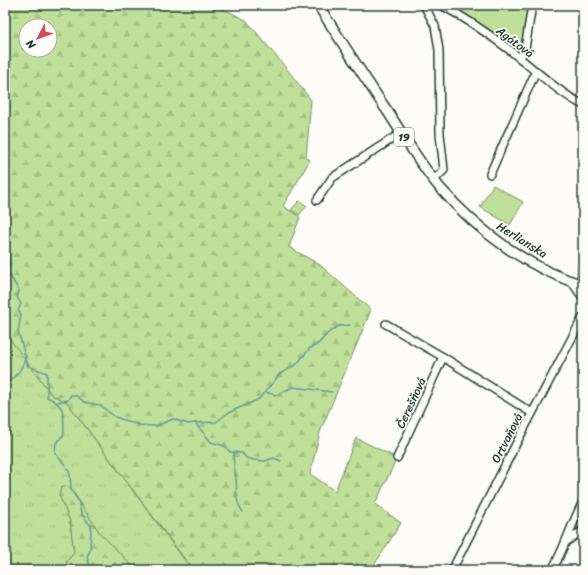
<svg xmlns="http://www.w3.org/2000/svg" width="588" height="575" font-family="Sriracha,sans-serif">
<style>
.grass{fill:url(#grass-tufts);stroke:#708e66}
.forest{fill:url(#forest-firs);stroke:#708e66;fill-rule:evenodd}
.park{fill:#c0e099;stroke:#708e66}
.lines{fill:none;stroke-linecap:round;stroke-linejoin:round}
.stream{stroke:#5f9c9c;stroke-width:1.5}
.minor-casing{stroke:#1f3d34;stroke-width:10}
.major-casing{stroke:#1f3d34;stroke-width:12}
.minor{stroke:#fdfcf7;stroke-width:7}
.major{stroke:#fdfcf7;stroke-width:9}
.labels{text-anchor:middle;stroke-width:3.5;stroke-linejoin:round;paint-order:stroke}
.shield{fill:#fdfcf7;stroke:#62766e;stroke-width:1}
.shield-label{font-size:11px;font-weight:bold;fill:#1f3d34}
.street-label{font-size:12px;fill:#1f3d34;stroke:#fdfcf7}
</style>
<defs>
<pattern id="grass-tufts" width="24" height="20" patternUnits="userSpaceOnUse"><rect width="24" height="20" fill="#c0e099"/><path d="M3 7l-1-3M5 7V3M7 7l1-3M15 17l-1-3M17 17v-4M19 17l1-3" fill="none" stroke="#a5c184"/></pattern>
<pattern id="forest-firs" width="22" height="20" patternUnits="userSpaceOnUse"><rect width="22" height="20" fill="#c0e099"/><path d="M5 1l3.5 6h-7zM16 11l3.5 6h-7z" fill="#a5c184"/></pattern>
</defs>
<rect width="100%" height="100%" fill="#fdfcf7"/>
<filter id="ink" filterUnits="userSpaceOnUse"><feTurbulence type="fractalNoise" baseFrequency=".025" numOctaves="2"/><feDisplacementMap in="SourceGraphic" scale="8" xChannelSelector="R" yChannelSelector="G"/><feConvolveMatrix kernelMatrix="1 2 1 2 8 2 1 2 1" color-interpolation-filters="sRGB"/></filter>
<g filter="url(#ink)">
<path class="grass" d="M5,326L10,338L52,395L67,402L192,570H136L100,533L68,486L59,495L70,521L74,553L67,561L66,570H5Z"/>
<g class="forest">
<path d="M5,5H215L246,20L286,68L311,100L306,158L310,160L283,206L300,217L289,247L320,265L371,310L320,432L310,474L335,491L356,438L397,458L375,504L401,523L371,570H193L67,402L52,395L9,338L5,326ZM26,26H50V50H26Z"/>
<path d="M68,486L100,533L136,570H66L67,561L74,553L70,521L59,495L61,488Z"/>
</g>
<g class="park">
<path d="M441,5H532L520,58Z"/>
<path d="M493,185L523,202L510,225L480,207Z"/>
<path d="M299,201L307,206L299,215L291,210Z"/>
</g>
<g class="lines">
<g class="stream">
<path d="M5,247L10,264L8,272L19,291L17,297L21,304L18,310L21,315L18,331L28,366L47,373V397C67,406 63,415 64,434L56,443L55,453L66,466L70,474L71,489L78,500L81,513L91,526L90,550L87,557L91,570"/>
<path d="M5,383C17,377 22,369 26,356"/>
<path d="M265,392L276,395L293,387L332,392"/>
<path d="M58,402L68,400L71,395L77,396L84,402L100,405L115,417L139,425L156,426L173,419L188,424L195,423L211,442L225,446L230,452L242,453L246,458L254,460L265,461L274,458L281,461"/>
<path d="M195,423L216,422L228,413L259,399L280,374L297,364L309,349L319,343L327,334L338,326L350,325"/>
<path d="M234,452C232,462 235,468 236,478C238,494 233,497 243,512"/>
</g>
<defs>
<g id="minor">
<path d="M424,5L435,26L439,50L440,134L444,170L434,180"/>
<path d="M441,5C464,17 486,32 507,48C532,67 555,90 583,105"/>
<path d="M520,58L525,49L532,5"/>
<path d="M490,174L536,71"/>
<path d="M317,200L332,178L401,133"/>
<path d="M572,282L583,298"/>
<path d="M581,285L583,262"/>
<path d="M386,324L443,357L532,413"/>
<path d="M397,458L443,357"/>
<path d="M566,542L583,530"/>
<path d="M452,570L516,444L583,317"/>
<path d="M552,570C565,548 571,524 583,502"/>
</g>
<path id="major" d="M318,5C341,41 364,77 388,112C405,138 421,166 441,189C478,231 529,269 583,285"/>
</defs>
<use href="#minor" class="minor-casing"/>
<use href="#major" class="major-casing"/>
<use href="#minor" class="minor"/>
<use href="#major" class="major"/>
</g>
</g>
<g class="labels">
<rect class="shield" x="394" y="128" width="20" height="18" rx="3"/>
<g class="shield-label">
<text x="404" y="141">19</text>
</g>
<g class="street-label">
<text transform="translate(515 42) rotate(37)" y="4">Agátová</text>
<text transform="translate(522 240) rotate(32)" y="4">Herlianska</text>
<text transform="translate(411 403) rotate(-65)" y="4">Čerešňová</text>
<text transform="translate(507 438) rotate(-63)" y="4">Ortvaňová</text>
</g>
</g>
<rect width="588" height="575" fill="none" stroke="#fdfcf7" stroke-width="20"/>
<rect x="10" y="10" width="568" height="555" fill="none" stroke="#1f3d34" stroke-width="1.5" filter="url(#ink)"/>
<g transform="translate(38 38) rotate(229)"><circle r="19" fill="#fdfcf7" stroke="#a4b0a9"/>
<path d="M0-3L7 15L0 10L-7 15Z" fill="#d1495b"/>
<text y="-6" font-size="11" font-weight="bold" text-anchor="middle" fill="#1f3d34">N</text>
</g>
</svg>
